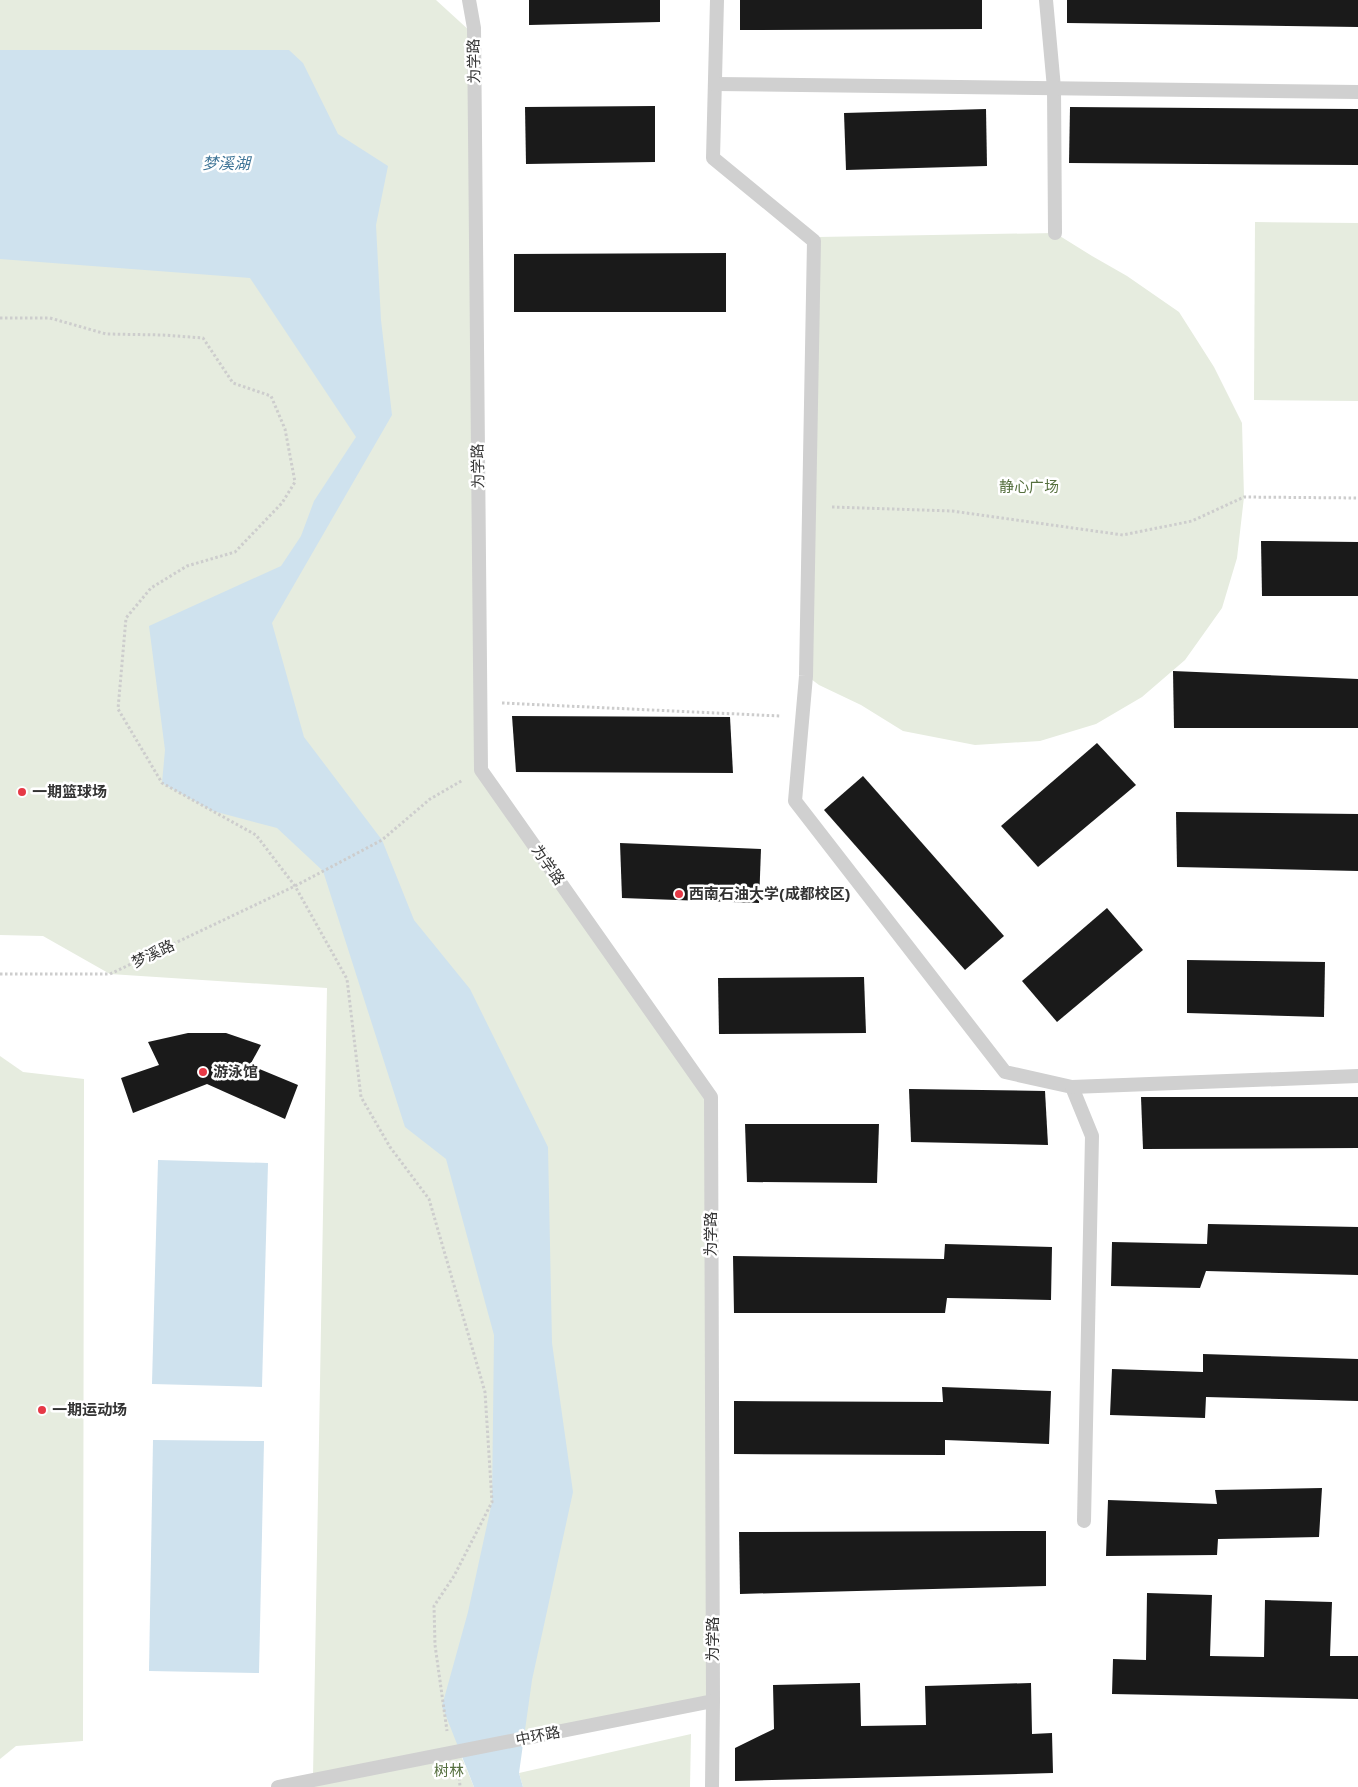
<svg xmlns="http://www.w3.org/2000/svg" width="1358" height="1787" font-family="'Golos Text','Noto Sans SC',sans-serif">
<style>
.green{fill:#e6ecdf}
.water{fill:#cfe2ee}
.building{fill:#1a1a1a}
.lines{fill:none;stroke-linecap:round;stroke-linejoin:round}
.path{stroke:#cdcdcd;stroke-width:3;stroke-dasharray:2.5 2.5;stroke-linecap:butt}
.lane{stroke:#d0d0d0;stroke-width:14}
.poi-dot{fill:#e63946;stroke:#fff;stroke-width:2}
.labels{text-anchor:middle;stroke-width:5;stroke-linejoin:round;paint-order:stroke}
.street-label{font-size:15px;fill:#333;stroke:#fff}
.park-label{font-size:15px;fill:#56703f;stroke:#fff}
.poi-label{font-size:15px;font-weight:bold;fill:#333;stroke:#fff;text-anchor:start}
.water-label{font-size:16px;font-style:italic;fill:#3f7597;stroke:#fff}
</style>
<rect width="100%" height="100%" fill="#fff"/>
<g class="green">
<path d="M0,0H436L471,32L478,774L708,1100L710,1699L313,1777L327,988L110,974L43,936L0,935Z"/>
<path d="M1255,222L1358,223V401L1254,400Z"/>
<path d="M1055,233L1092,256L1127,276L1179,312L1214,367L1242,423L1244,497L1237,558L1222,608L1185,660L1142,697L1096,724L1040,741L975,745L903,731L861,705L819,685L811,679L818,237Z"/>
<path d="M0,1056L23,1072L84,1079L83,1741L16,1746L0,1759Z"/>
<path d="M691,1734L690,1787H523L519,1773Z"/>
<path d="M460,1753L474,1787H284Z"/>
</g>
<g class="water">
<path d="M0,50H289L303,63L338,134L388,166L376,225L381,320L392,415L272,623L304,737L382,840L414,920L470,989L548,1147L552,1343L573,1492L532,1680L519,1773L523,1787H474L442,1706L468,1612L492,1502L494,1335L446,1159L405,1127L323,871L277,828L213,811L162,783L165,750L149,626L281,566L301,536L314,501L356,437L250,278L0,259Z"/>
<path d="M158,1160L268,1163L262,1387L152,1384Z"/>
<path d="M153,1440L264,1441L259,1673L149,1671Z"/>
</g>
<g class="building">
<path d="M529,0H660V22L529,25Z"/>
<path d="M740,0H982V29L740,30Z"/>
<path d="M1067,0H1358V27L1067,23Z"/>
<path d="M655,106V162L526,164L525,107Z"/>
<path d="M1070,107L1358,109V165L1069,163Z"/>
<path d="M986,109L987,166L846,170L844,113Z"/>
<path d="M726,253V312H514V254Z"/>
<path d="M1261,541L1358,542V596H1262Z"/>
<path d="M1173,671L1358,679V728H1174Z"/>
<path d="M512,716L730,717L733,773L516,772Z"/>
<path d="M1097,743L1136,785L1038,867L1001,826Z"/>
<path d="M863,776L1004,936L965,970L824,810Z"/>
<path d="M1176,812L1358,814V871L1177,867Z"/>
<path d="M620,843L761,849L759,903L622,898Z"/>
<path d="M1107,908L1143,950L1057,1022L1022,981Z"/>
<path d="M1187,960L1325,962L1324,1017L1187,1013Z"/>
<path d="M864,977L866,1033L719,1034L718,978Z"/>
<path d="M188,1033H226L261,1045L250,1065L298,1085L285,1119L207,1084L133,1113L121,1078L159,1065L148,1042Z"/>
<path d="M909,1089L1045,1091L1048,1145L911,1142Z"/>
<path d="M1141,1097H1358V1148L1143,1149Z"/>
<path d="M745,1124H879L877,1183L747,1182Z"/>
<path d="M1208,1224L1358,1227V1275L1206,1271L1200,1288L1111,1286L1112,1242L1207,1244Z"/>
<path d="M945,1244L1052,1247L1051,1300L947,1298L945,1313H734L733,1256L944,1259Z"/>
<path d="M1203,1354L1358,1359V1401L1206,1397L1205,1418L1110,1415L1112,1369L1203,1372Z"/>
<path d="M942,1387L1051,1391L1049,1444L945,1440V1455L734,1454V1401L943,1402Z"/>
<path d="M1322,1488L1319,1537L1218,1539L1217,1555L1106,1556L1108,1500L1217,1504L1215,1490Z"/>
<path d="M1046,1531V1586L740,1594L739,1532Z"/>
<path d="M1147,1593L1212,1595L1210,1656L1264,1657L1265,1600L1332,1602L1330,1656H1358V1699L1112,1694L1113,1659L1146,1660Z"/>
<path d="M860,1683L861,1726L926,1725L925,1686L1031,1683L1032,1734L1052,1733L1053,1773L735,1781V1748L774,1729L773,1685Z"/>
</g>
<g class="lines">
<g class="path">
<path d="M0,318H50L106,334L163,335L203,338L233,383L271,396L285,429L295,482L282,503L235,552L187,566L151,588L126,618L118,709L162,783L256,835L295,886L347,979L361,1097L390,1147L429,1199L485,1392L492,1502L454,1576L434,1606L435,1645L447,1731"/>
<path d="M832,507L952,511L1123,535L1192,521L1244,497L1358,498"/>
<path d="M502,703L780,716"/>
<path d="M0,974H110L295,886L382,840L430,799L463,780"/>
<path d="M459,1773L460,1787"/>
</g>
<g class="lane">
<path d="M469,0L474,28L481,770L711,1097L713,1701"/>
<path d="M717,0L713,158L814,241L806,676L795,801L1005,1072L1072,1087L1092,1136L1084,1521"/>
<path d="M1046,0L1054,88L1055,233"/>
<path d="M715,84L1358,92"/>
<path d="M1072,1087L1358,1076"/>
<path d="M278,1787L713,1701L712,1787"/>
</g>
</g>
<g class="poi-dot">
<circle cx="22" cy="792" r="5"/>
<circle cx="679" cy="894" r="5"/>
<circle cx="203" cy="1072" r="5"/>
<circle cx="42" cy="1410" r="5"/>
</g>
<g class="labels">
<g class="street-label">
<text transform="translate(474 61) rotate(-91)" y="5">为学路</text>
<text transform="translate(478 466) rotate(-91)" y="5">为学路</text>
<text transform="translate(548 865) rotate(55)" y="5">为学路</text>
<text transform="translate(153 954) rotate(-25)" y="5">梦溪路</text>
<text transform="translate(711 1234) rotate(-90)" y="5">为学路</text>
<text transform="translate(713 1639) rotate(-90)" y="5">为学路</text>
<text transform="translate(538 1736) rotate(-11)" y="5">中环路</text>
</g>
<g class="park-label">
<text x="1029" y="492">静心广场</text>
<text x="449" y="1776">树林</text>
</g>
<g class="poi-label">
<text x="32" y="797">一期篮球场</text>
<text x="689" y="899">西南石油大学(成都校区)</text>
<text x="213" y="1077">游泳馆</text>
<text x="52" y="1415">一期运动场</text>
</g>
<g class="water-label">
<text x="226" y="169">梦溪湖</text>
</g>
</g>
</svg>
